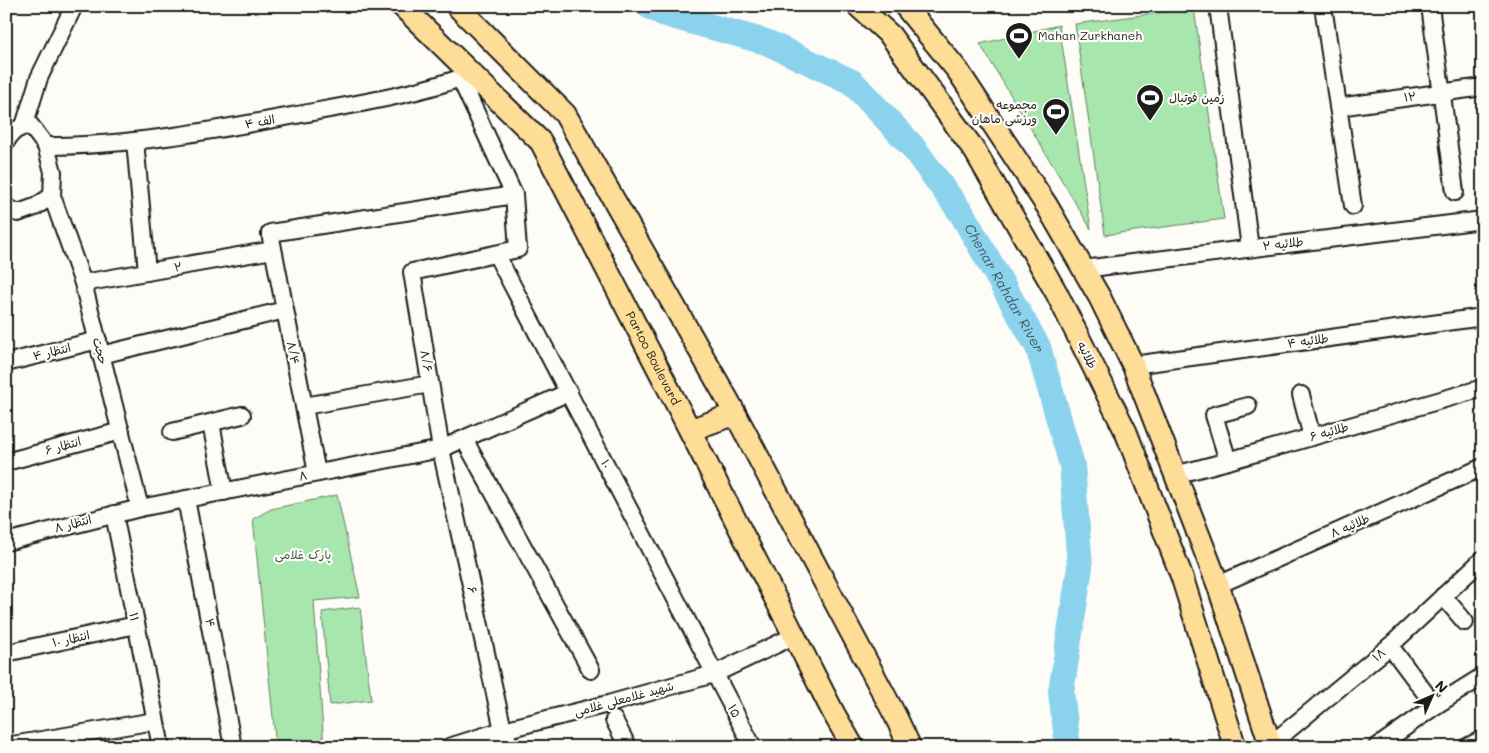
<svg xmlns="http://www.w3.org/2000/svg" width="1489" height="753" font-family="Mali,'Playpen Sans Arabic',sans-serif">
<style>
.green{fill:#a7e6ad;stroke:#628164}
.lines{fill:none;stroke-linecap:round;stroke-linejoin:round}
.river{stroke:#8bd3ed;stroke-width:26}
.minor-casing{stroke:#1c1c1c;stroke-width:20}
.major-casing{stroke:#1c1c1c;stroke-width:25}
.minor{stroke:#fdfcf7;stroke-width:16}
.major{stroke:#fedd96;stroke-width:21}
.labels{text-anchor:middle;stroke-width:4.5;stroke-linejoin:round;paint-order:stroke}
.poi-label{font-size:12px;fill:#1c1c1c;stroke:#fdfcf7;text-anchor:start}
.street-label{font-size:12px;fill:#1c1c1c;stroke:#fdfcf7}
.park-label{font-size:12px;fill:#465948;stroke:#fdfcf7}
.water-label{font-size:14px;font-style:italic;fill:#435c65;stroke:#fdfcf7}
</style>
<rect width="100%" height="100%" fill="#fdfcf7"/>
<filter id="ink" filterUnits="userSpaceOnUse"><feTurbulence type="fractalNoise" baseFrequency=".02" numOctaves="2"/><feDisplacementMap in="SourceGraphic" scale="10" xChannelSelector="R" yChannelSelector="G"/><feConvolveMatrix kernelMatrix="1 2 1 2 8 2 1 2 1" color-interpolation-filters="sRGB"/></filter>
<g filter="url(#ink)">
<g class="green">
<path d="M1194,8L1224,219L1105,235L1075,24Z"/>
<path d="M1059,25L1091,229L980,44Z"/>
<path d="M337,495L360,597L314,601L324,747H276L253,519L271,509Z"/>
<path d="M360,607L371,700L330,705L322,612Z"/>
</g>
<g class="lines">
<path class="river" id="s1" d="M649,6L665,14L766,42L852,82L912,146L962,214L1038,347L1072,465L1080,567L1061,692L1068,747"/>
<defs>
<g id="minor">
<path d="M1218,6L1250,248"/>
<path d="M1323,6L1353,206"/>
<path d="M1430,6L1455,192"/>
<path d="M460,78L514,195L518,249L412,272L441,449L503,730L511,747"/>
<path d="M1338,107L1483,87"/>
<path d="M24,126L39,78L74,6"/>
<path d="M135,141L147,272"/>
<path d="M6,142C12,131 19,126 31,126L46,146L53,172L52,196L35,207L18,213L6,207"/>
<path d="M46,146C129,146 210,131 291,116C351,105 411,96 469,75"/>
<path d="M52,196L83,283L140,508"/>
<path d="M496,254L753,747"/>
<path d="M1083,269L1483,220"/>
<path d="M83,283L273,250"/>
<path d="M101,355L285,310"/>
<path d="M6,363L98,340"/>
<path d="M1133,365L1483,317"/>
<path d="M1301,395L1312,437"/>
<path d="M304,406L430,384"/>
<path d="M211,423L224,492"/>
<path d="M172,432L242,415"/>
<path d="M464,439L591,670"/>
<path d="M1228,461L1214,415L1248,406"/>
<path d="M6,462L121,431"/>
<path d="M317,473L270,233L514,195"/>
<path d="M1175,475L1228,461L1483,388"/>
<path d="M186,499L233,747"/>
<path d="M114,514L161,747"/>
<path d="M6,542L140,508L441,449L569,392"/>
<path d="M1218,585L1483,467"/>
<path d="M1443,596L1465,622"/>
<path d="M1390,646L1435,706"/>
<path d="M6,653L136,625"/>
<path d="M614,720L628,747"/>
<path d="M1270,745L1390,646L1483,559"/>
<path d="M6,746L155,721"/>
<path d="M449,747L503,730L608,704L714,674L794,636"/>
<path d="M1377,747L1435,706L1483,676"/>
<path d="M1467,747L1483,739"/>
</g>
<g id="major">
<path id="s2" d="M402,6L541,142L678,407L834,714L853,747"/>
<path d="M457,6L565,114L730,404L895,715L910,747"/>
<path d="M858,6L890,35L975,151L1056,292L1126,432L1182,577L1235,747"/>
<path d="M905,6L958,71L1047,206L1100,298L1133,365L1218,585L1271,747"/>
<path d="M690,430L735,414"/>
</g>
</defs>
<use href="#minor" class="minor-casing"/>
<use href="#major" class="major-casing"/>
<use href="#minor" class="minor"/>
<use href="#major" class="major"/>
</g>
</g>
<defs>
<symbol id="stadium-pin" viewBox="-11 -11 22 30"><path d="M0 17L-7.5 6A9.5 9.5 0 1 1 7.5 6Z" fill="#1c1c1c" stroke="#fdfcf7"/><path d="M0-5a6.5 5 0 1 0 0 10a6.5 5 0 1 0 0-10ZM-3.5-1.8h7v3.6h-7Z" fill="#fff"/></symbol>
</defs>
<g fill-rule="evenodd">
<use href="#stadium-pin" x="1003" y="20" width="32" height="43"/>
<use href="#stadium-pin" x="1134" y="82" width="32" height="43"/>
<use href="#stadium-pin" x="1040" y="96" width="32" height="43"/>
</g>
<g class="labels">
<g class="poi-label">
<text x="1038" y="40">Mahan Zurkhaneh</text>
<text x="1169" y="102">زمین فوتبال</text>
<text x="1037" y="109" text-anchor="end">مجموعه<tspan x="1037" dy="14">ورزشی ماهان</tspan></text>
</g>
<g class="street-label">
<text transform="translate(1410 97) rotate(-8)" y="4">۱۲</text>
<text transform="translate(260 122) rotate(-10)" y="4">۴ الف</text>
<text transform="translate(1283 244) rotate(-7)" y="4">طلائیه ۲</text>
<text transform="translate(178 267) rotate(-10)" y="4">۲</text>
<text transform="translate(1308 341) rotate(-8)" y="4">طلائیه ۴</text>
<text transform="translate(100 351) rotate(76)" y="4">حجت</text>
<text transform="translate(52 352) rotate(-14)" y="4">انتظار ۴</text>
<text transform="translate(293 353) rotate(79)" y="4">۸/۴</text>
<text transform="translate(1087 355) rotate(64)" y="4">طلائیه</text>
<text dy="4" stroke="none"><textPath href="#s2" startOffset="438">Partoo Boulevard</textPath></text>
<text transform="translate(426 361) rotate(81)" y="4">۸/۶</text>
<text transform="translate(1329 432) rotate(-16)" y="4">طلائیه ۶</text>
<text transform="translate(63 446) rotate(-15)" y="4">انتظار ۶</text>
<text transform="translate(606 464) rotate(63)" y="4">۱۰</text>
<text transform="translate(303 476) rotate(-11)" y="4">۸</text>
<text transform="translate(73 524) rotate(-15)" y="4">انتظار ۸</text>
<text transform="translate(1350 526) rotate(-24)" y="4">طلائیه ۸</text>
<text transform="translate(472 590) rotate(78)" y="4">۶</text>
<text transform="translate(134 617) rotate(79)" y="4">۱۱</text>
<text transform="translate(210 623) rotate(79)" y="4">۴</text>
<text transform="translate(71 639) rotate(-12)" y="4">انتظار ۱۰</text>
<text transform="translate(1379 655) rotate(-40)" y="4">۱۸</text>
<text transform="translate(624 699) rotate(-15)" y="4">شهید غلامعلی غلامی</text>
<text transform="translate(734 711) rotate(62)" y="4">۱۵</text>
</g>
<g class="park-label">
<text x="303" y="559">پارک غلامی</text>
</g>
<g class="water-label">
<text dy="5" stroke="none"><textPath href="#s1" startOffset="475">Chenar Rahdar River</textPath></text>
</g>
</g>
<rect width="1489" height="753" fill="none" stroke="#fdfcf7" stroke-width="25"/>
<rect x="12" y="12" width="1464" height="728" fill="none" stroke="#1c1c1c" stroke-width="2" filter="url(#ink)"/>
<g transform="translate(1432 696) rotate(45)" stroke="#fdfcf7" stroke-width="4" paint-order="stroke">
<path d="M0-4L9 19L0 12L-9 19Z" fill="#1c1c1c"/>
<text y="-8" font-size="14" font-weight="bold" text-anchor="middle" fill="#1c1c1c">N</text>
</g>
</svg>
